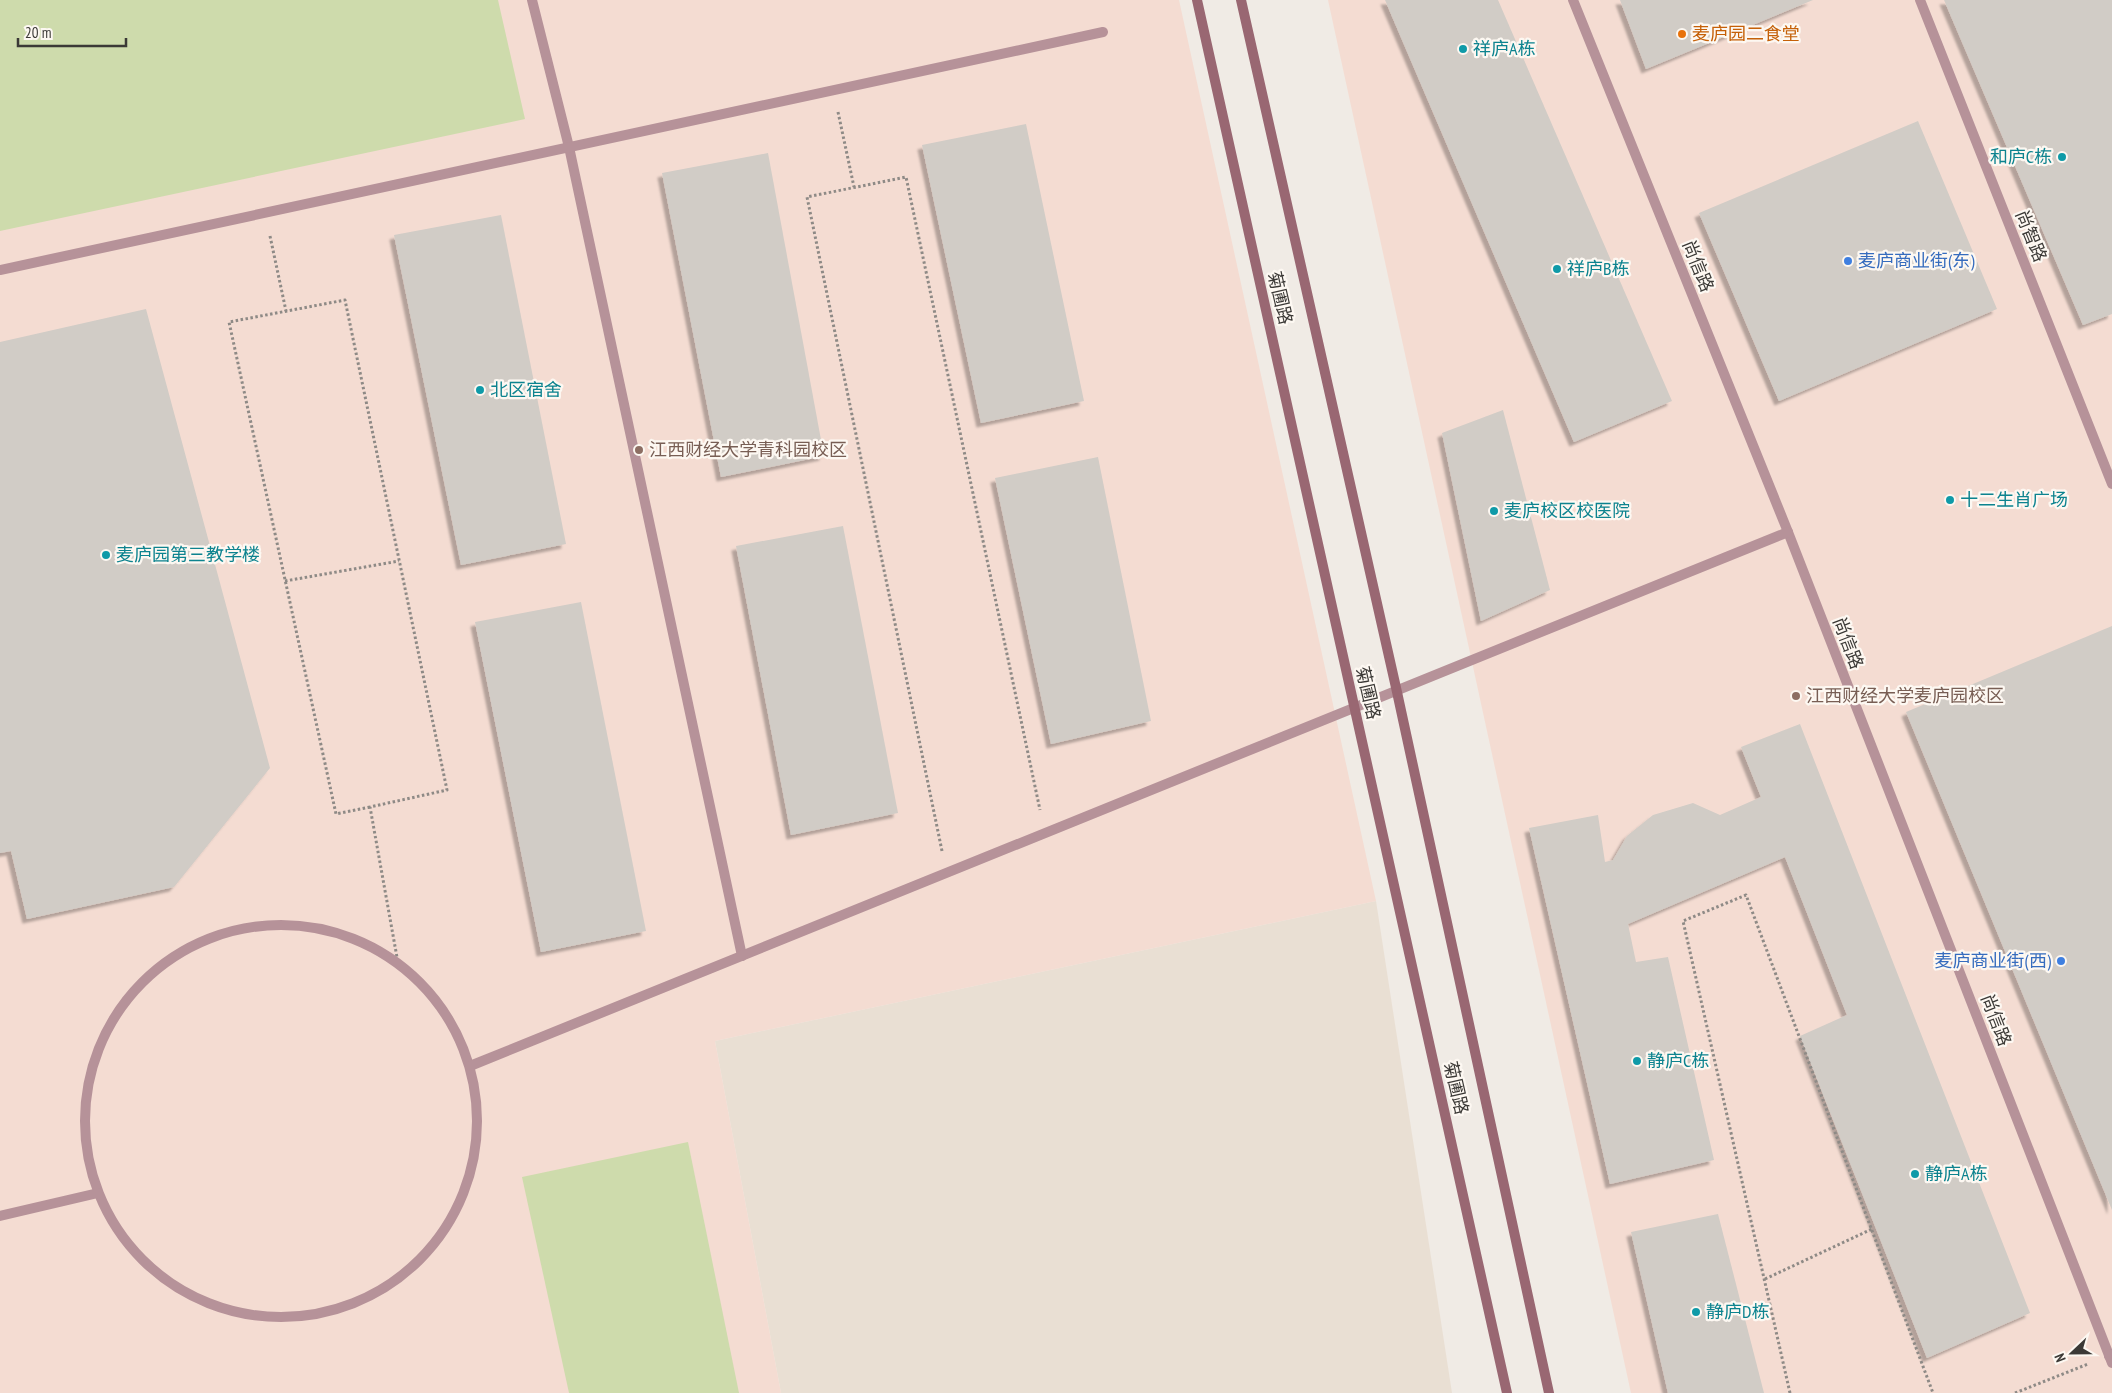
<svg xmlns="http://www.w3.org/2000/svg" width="2112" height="1393" font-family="'PT Sans Narrow','Noto Sans SC',sans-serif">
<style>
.built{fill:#e9dfd3}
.education{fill:#f4dcd2}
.green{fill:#cedbac}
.building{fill:#d1ccc6;filter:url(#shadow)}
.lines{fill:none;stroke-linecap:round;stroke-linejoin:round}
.path{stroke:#8e8a86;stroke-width:3;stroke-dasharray:2.5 2.5;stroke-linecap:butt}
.lane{stroke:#b69299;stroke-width:10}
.street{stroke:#b69299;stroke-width:10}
.secondary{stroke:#996772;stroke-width:10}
.food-dot{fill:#e8710a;stroke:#fdf8f2;stroke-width:2}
.culture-dot{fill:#0f9aa8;stroke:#fdf8f2;stroke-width:2}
.shop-dot{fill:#3f7fe0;stroke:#fdf8f2;stroke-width:2}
.education-dot{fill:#8d6e63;stroke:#fdf8f2;stroke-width:2}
.labels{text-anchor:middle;stroke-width:4.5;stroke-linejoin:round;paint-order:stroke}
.food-label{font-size:18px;fill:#c56008;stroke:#fdf8f2;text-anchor:start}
.culture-label{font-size:18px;fill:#0d838f;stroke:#fdf8f2;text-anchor:start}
.street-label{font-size:18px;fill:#3b3936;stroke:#fdf8f2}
.shop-label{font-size:18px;fill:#366cbe;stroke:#fdf8f2;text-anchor:start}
.education-label{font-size:18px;fill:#785e54;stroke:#fdf8f2;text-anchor:start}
</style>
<defs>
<filter id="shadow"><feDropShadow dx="-4.5" dy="4.5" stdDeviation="1" flood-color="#0004"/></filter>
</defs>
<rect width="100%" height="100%" fill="#f0ebe5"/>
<path class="built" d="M1376,901L1452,1393H781L715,1041Z"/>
<g class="education">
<path d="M0,0H1179L1376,901L715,1041L781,1393H0Z"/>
<path d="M1328,0H2112V1393H1631Z"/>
</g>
<g class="green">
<path d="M0,0H498L525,119L0,231Z"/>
<path d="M688,1142L739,1393H569L522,1177Z"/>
</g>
<g class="building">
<path d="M1385,0H1498L1672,401L1574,442Z"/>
<path d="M1620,0H1813L1646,69Z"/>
<path d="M1944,0H2112V314L2083,325Z"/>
<path d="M1918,121L1997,309L1779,401L1699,213Z"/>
<path d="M1026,124L1084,401L981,423L922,145Z"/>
<path d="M768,153L824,456L721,477L662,173Z"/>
<path d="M501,215L566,544L461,565L394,235Z"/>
<path d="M146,309L270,768L174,887L27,919L11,851L0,853V342Z"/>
<path d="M1503,410L1550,590L1481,621L1442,433Z"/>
<path d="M1098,457L1151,721L1051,744L995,478Z"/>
<path d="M843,526L898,813L791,835L736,546Z"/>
<path d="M581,602L646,931L541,952L475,622Z"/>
<path d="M2112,626V1210L1906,712Z"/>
<path d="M1800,724L2030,1313L1927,1358L1800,1036L1847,1015L1785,857L1628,924L1636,962L1668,957L1714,1160L1610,1184L1529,828L1598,815L1605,862L1613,860L1627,836L1653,815L1693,803L1720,815L1761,797L1741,747Z"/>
<path d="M1718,1214L1764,1393H1668L1631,1232Z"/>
</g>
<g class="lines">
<g class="path">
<path d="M838,112L854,187"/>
<path d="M270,236L286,311"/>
<path d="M285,581L399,561"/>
<path d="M370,807L336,814L229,322L345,300L447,790L370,807L398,963"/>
<path d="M942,851L807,197L906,177L1040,810"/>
<path d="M1765,1279L1872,1229"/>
<path d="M1790,1393L1683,921L1746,895L1933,1393"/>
<path d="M2015,1393L2088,1364"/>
</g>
<g class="lane">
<path d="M532,0L569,147L742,956"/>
<path d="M1573,0L1788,532L2112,1363"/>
<path d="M1920,0L2112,484"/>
<path d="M0,270L1103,32"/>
</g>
<g class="street">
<circle cx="281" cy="1121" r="196"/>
<path d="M470,1066L1788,532"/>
<path d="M0,1216L98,1193"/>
<path d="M2109,1356L2112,1354"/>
</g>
<g class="secondary">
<path d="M1197,0L1507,1393"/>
<path d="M1241,0L1397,692L1549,1393"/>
</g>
</g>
<circle class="food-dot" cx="1682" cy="34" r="5"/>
<g class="culture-dot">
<circle cx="1463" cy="49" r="5"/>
<circle cx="2062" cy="157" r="5"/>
<circle cx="1557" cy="269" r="5"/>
<circle cx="480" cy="390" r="5"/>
<circle cx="1950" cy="500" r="5"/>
<circle cx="1494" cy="511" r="5"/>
<circle cx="106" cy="555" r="5"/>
<circle cx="1637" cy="1061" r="5"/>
<circle cx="1915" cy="1174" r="5"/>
<circle cx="1696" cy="1312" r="5"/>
</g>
<g class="shop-dot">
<circle cx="1848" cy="261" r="5"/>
<circle cx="2061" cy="961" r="5"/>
</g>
<g class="education-dot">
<circle cx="639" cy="450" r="5"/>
<circle cx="1796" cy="696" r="5"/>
</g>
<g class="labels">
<g class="food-label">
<text x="1692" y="40">麦庐园二食堂</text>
</g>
<g class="culture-label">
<text x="1473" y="55">祥庐A栋</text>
<text x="2052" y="163" text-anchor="end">和庐C栋</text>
<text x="1567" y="275">祥庐B栋</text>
<text x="490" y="396">北区宿舍</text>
<text x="1960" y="506">十二生肖广场</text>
<text x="1504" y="517">麦庐校区校医院</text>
<text x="116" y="561">麦庐园第三教学楼</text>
<text x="1647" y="1067">静庐C栋</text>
<text x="1925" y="1180">静庐A栋</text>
<text x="1706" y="1318">静庐D栋</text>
</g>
<g class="street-label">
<text transform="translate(2031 236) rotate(68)" y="6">尚智路</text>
<text transform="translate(1698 266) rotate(68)" y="6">尚信路</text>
<text transform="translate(1280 298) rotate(77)" y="6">菊圃路</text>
<text transform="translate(1848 643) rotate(69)" y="6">尚信路</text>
<text transform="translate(1368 693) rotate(77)" y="6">菊圃路</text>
<text transform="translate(1996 1020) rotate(69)" y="6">尚信路</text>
<text transform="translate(1456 1088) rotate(77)" y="6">菊圃路</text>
</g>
<g class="shop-label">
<text x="1858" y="267">麦庐商业街(东)</text>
<text x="2051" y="967" text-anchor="end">麦庐商业街(西)</text>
</g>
<g class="education-label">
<text x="649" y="456">江西财经大学青科园校区</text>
<text x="1806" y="702">江西财经大学麦庐园校区</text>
</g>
</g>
<g transform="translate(2072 1353) rotate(248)" stroke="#fdf8f2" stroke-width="4" paint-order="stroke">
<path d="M0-4L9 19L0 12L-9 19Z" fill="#3b3936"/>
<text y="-8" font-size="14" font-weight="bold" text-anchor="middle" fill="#3b3936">N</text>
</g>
<path d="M18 38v8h108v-8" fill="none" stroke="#3b3936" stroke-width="2.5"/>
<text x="25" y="38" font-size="15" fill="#3b3936" stroke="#fdf8f2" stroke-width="4" paint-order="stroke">20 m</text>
</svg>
